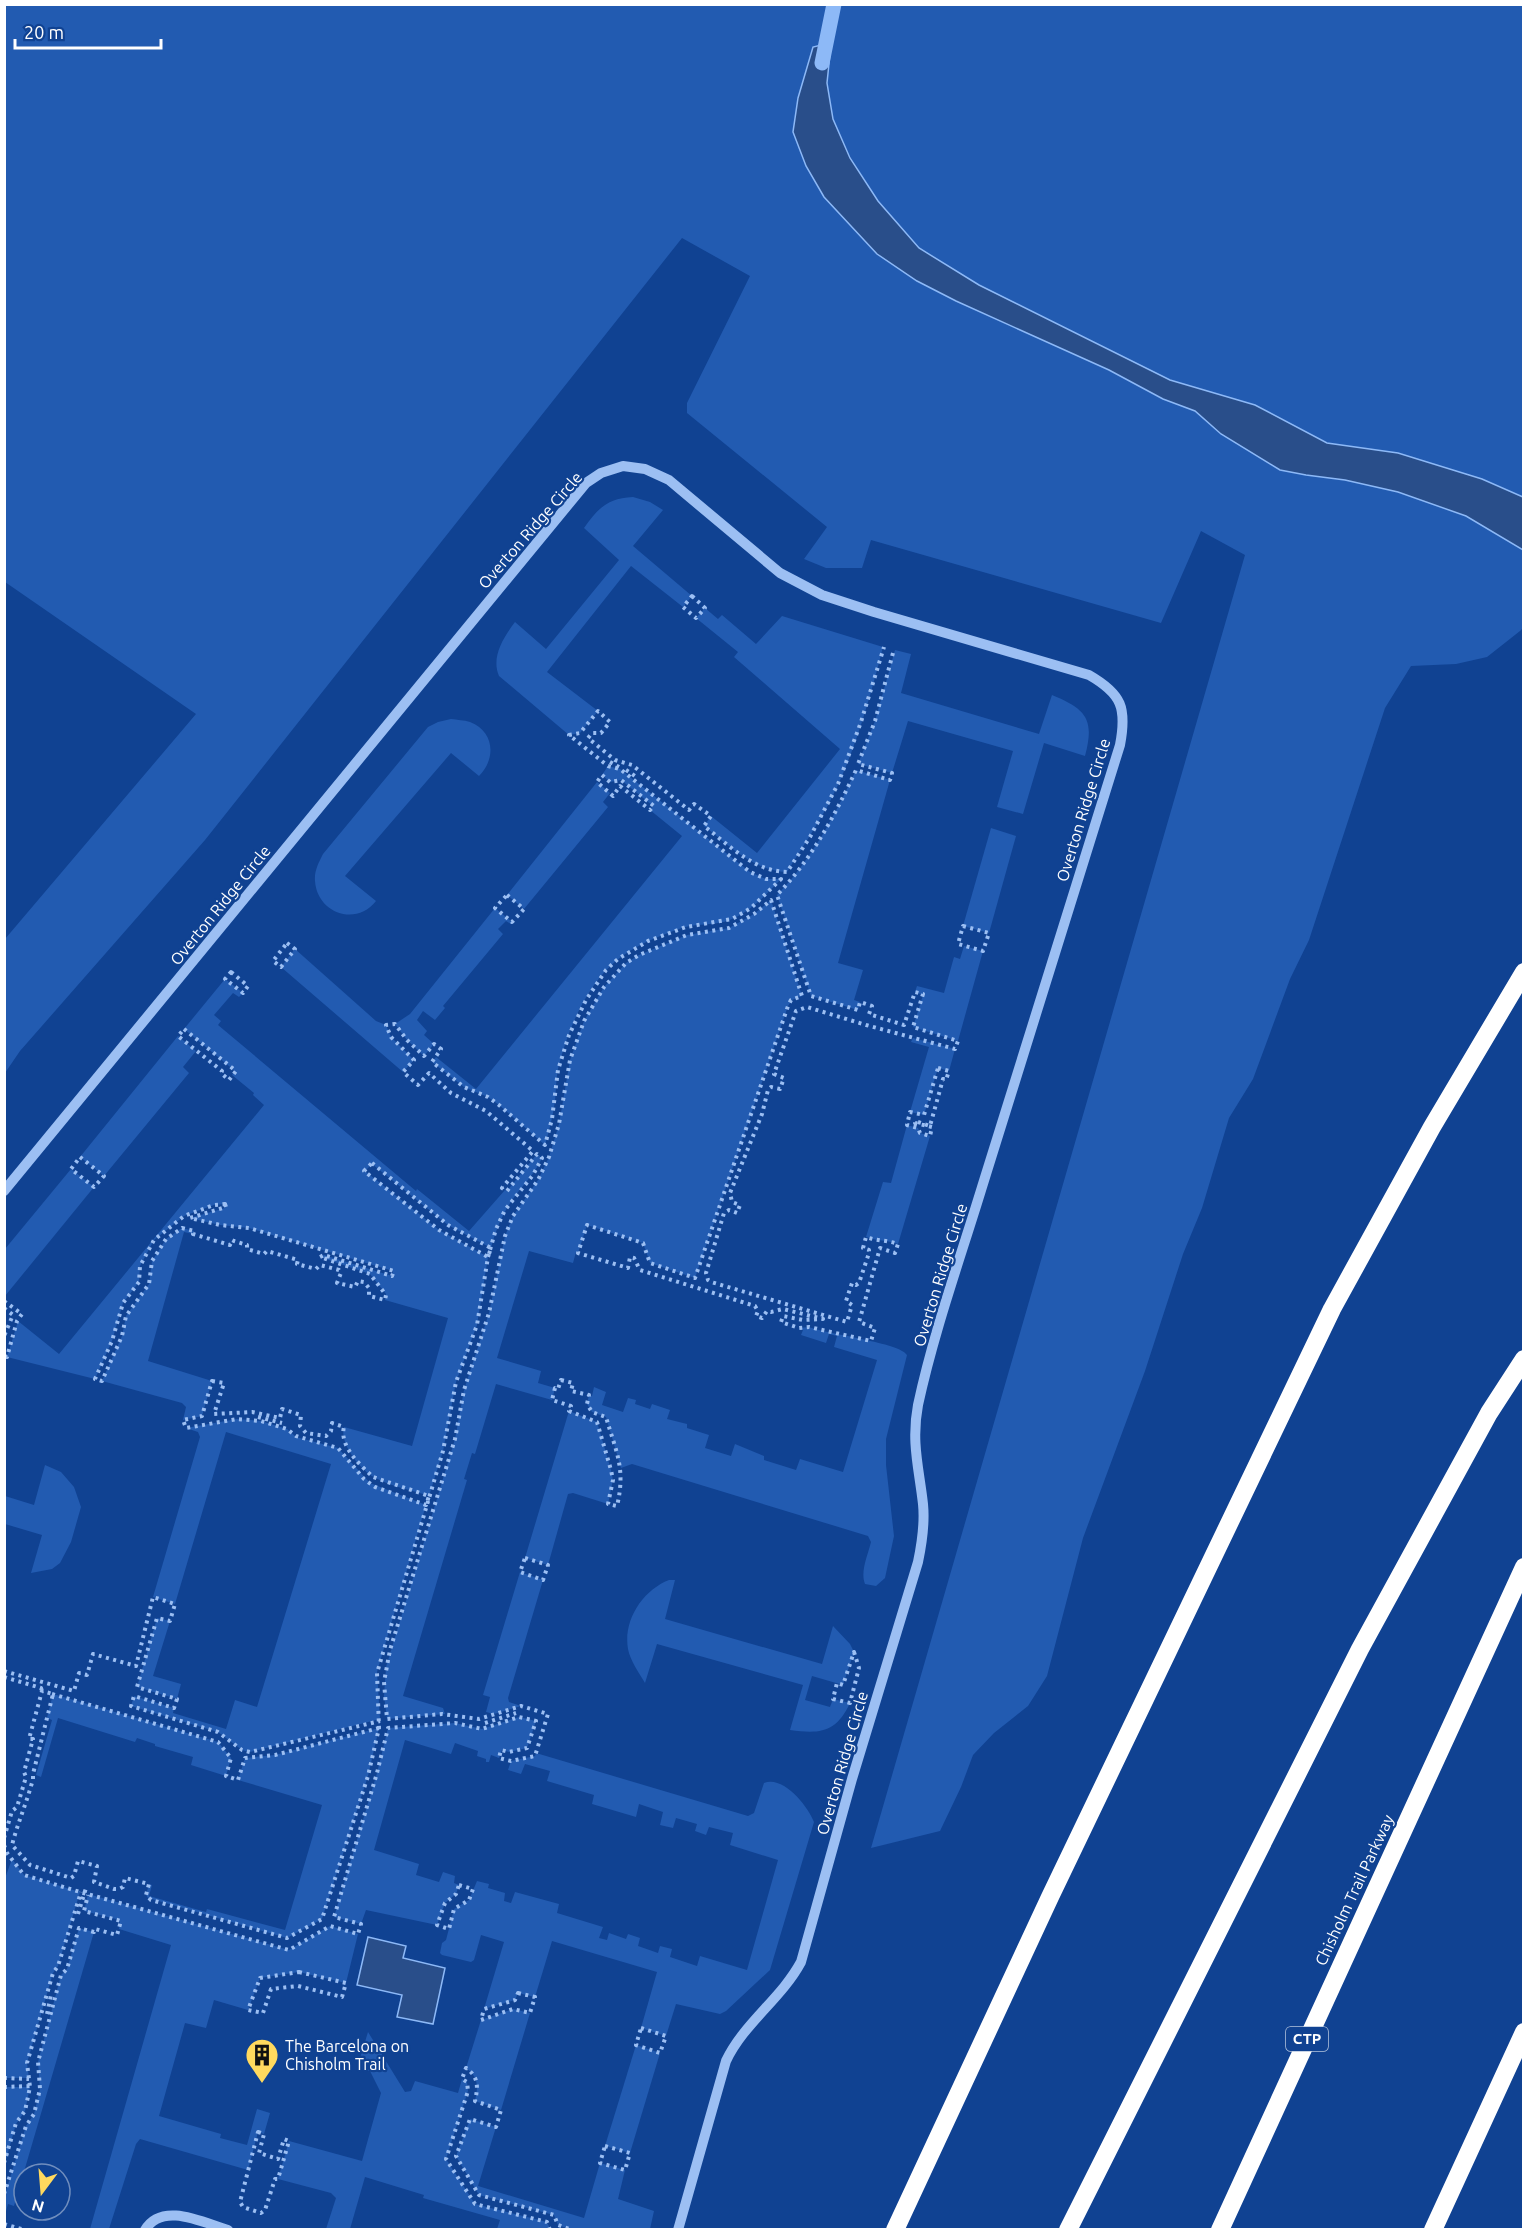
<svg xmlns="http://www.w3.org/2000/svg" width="1528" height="2234" font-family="Ubuntu,sans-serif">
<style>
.green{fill:#225bb1}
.water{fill:#294e8a;stroke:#8db9f7;stroke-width:1.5}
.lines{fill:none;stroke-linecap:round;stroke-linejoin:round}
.stream{stroke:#8db9f7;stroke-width:15}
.path{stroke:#9cbff3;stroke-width:4;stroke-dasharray:3 4.5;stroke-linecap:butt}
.minor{stroke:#9cbff3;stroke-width:10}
.highway{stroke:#fff;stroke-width:18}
.labels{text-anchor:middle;stroke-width:4.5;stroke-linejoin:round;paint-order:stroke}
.shield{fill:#104292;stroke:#b7c6de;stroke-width:1.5}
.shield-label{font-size:15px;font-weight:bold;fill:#fff}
.street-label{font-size:16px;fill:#fff;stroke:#104292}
.poi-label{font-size:16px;fill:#fff;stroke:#104292;text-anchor:start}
</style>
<rect width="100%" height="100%" fill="#104292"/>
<g class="green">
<path d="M5,5H1523V497L1482,479L1398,453L1327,443L1255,405L1170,380L979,285L919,248L878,201L851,158L833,119L827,83L830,54L825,44L813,48L798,98L917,281L956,301L1109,370L1163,399L1195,411L1221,434L1280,470L1306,475L1345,480L1398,492L1466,516L1523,550L1524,627L1520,631L1487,657L1456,664L1411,666L1385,708L1309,940L1290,979L1253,1079L1229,1118L1202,1208L1183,1254L1145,1371L1083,1538L1047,1676L1028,1706L994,1733L973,1755L961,1787L940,1831L871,1848L1245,555L1201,531L1161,623L871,540L862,568H826L804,559L827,527L687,413V403L750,276L682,238L205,840L20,1051L5,1073V939L196,714L5,582Z"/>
<path d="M633,497L650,502L663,510L633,546L692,596L683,607L631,566L547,672L598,711L580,733L569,735L499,676C491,657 503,638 515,622L546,649L619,560L584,528C598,508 608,498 633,497Z"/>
<path d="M705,608L718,619L722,615L756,644L782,616L883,647C869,702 853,759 826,809C814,830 800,851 787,872C753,871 729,845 704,826L711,816L757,853L840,749L734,657L738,652L696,618Z"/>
<path d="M895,650L911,654L901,693L1039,734L1052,695C1086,709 1095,719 1085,756L1044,743L1023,814L997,807L1013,751L908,721L892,773L858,764L875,721Z"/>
<path d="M451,719C457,720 464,720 470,722C495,732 496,759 479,776L451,753L345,876L376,901C356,927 317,913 315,881C314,871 319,862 323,854L428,727L438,722Z"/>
<path d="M608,766L620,769L750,872L766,879H781C764,897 744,919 718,923C706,925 694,924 682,928C659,936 635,945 616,961C586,986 567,1031 558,1069C556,1079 556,1090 555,1101C553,1116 549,1131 545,1145L499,1105L488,1097L464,1087L432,1062L436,1057L476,1089L682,836L650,810L653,806L621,780L610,782L602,775Z"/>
<path d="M856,770L890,780L838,963L863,970L854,1000L860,1002L858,1010L811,996L777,895C812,859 835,815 856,770Z"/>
<path d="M597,782L610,793L603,802L608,807L524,909L507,895Z"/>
<path d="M991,828L1016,836L989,933L963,926Z"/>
<path d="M771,900L802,996L792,1000L788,1006L695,1278L650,1263L643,1243L587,1225L578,1253L576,1252L573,1263L529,1251L497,1358L541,1371L538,1383L555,1388L552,1400L496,1384L475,1454L472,1453L464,1479L467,1480L403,1696L443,1708L445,1714L387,1719L384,1696L386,1667L455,1439L464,1390L489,1313L505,1236L513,1216L538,1180L549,1157L559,1124L570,1060L584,1021L604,987L626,963L639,955L687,935L729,928L754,914Z"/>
<path d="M495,908L512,922L511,924L506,921L498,929L503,934L443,1006L445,1008L435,1020L423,1011L417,1020L427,1031L424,1035L434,1044L424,1056L407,1040L395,1024L410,1014Z"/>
<path d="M964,946L983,951L958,1041L913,1027L923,995L915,992L917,986L944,993L954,957L960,959Z"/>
<path d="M295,949L376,1021L386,1025L391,1037L414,1060L403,1072L281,967Z"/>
<path d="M225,979L243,993L239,997L233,993L214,1015L221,1021L218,1025L416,1191L417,1189L469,1231L505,1190L507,1191L537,1154L542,1158C535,1173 525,1183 515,1196C503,1212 496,1229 491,1248L448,1225L372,1164L365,1171L439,1230L488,1257L477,1325L456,1382L443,1451L429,1496C412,1490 389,1486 374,1477C360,1470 339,1443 344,1427L412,1446L448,1318L385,1300L386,1294L370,1274L320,1257L324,1255L392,1276L393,1271L249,1228L220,1225L190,1218L225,1208V1204L214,1205L184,1216L154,1240L140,1266L139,1282L123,1303L112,1341L95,1379L7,1357L18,1321L59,1354L264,1105L253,1095L254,1093L232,1075L235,1071L184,1029Z"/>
<path d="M178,1036L196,1051L183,1067L189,1073L104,1176L80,1157Z"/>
<path d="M913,1038L955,1049L949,1071L938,1068L924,1115L910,1112L929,1047L911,1042Z"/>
<path d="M907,1125L918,1128L920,1133L930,1136L898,1244C887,1240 877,1241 866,1237L883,1182L891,1183Z"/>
<path d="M71,1169L94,1187L5,1296V1249Z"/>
<path d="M182,1228L194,1231L193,1234L184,1232L148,1361L212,1381L202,1416L183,1420L186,1407L182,1403L102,1381L122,1336L126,1316L149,1284L152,1261L166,1239Z"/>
<path d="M809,1327C827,1334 901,1343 907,1355L886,1439V1465L894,1536L885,1578L876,1586L865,1584C860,1571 868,1555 871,1542L868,1536L632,1464L621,1468L606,1417L592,1412L587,1404L589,1395L592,1396L594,1387L606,1392L602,1405L623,1412L628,1398L636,1400L635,1404L650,1409L652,1404L670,1410L667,1419L687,1424V1428L709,1435L705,1448L731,1456L735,1444L764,1456V1460L796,1470L800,1459L843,1472L877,1360L834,1347L837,1336L829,1334L826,1343L801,1335L803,1330L799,1328Z"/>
<path d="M569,1411L597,1422L611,1470L613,1480L608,1504L573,1493L568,1494L548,1565L525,1558Z"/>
<path d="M237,1419L261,1421L287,1429L296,1437L338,1448L370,1483L426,1505L377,1672L380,1719L250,1752L242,1750L218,1732L131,1706L134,1696L174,1708L173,1713L226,1729L235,1700L257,1707L331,1464L226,1432L175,1604L153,1597L200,1437L198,1432L186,1428Z"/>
<path d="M45,1465L61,1472L74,1487L81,1507L71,1542L60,1563L52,1569L31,1573L42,1535L5,1524V1496L34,1505Z"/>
<path d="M520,1572L543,1580L508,1698L509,1702L521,1706L494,1714L486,1712L490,1697L483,1695Z"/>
<path d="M669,1580H675L665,1619L822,1664L833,1626L850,1644L854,1652L843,1685L812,1676L805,1700L830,1707L833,1699L850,1703C836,1733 820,1734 790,1730L803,1685L657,1644L645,1683C639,1673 630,1660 628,1649C623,1620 643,1590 669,1580Z"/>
<path d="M157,1618L170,1621L153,1676L181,1684L177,1699L137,1687Z"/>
<path d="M53,1694L218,1742L231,1758L226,1776L191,1765L193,1757L155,1746V1744L137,1738L135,1742L58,1718L41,1777L36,1775L52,1720L47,1718Z"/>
<path d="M519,1717L536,1721L527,1748L509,1752L502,1750L499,1758L491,1755L489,1762H486V1759L477,1756L478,1751L455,1743L451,1754L405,1740L374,1850L419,1864L416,1875L439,1882L443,1872L455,1876L454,1883L459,1885L456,1894L445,1903L437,1925L366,1910L361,1924L334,1917L377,1773L388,1728L455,1723L482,1729Z"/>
<path d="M379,1728L368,1776L322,1919L287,1938L148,1898L146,1895L149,1884L152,1885L149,1896L206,1912L207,1909L285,1930L322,1805L238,1780L245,1758L275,1755Z"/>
<path d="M536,1753L748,1816L754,1813L764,1783C783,1775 808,1806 814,1822L770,1970L726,2011L720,2014L676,2004L666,2036L641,2028L657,1972L552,1941L535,1997L518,1993L515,2000L484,2009L504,1942L481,1935L474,1960L471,1962L442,1955L440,1953L442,1943L446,1940L454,1909L469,1900L477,1881L489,1884L488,1888L505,1893L504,1901L511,1903L515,1892L559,1904L557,1913L603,1927L599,1938L607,1940L609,1933L626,1939L628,1934L640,1938L638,1946L658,1953L660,1946L672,1949L670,1957L697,1966L700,1956L747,1970L778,1860L730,1845L733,1833L709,1827L706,1835L695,1831L697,1824L676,1818L673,1828L660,1825L663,1812L639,1804L636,1817L592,1804L594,1795L547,1781L550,1771L525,1764L521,1774L508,1770L511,1761L535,1756Z"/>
<path d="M12,1859L24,1875L80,1892L58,1966L53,1973L27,2063L29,2078H5L4,1881Z"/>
<path d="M88,1894L289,1950L330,1926L358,1934L346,1983L299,1972L260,1978L248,2010L214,2000L206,2028L185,2023L159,2116L221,2134L220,2138L247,2145L257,2109L270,2113L264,2134L258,2132L248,2170L140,2139L136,2144L109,2229H90L171,1945L119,1929L120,1920L84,1911Z"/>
<path d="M79,1928L94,1932L14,2206L8,2204L5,2215V2194L26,2126L34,2114L40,2089L38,2062L61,1975L67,1969Z"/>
<path d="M513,2009L530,2013L501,2110L475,2101C478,2087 479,2077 466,2068L481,2020Z"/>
<path d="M368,2032L405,2092L411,2091L415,2081L458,2093L462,2079L467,2082L468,2091L446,2159L475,2204L547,2222L550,2229H497L500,2220L423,2198L424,2195L365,2177L350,2229H326L336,2198L331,2193L278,2179L289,2141L362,2161L381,2093L370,2071L357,2068Z"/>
<path d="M636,2045L660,2053L630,2153L605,2146Z"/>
<path d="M5,2087H30L25,2111L16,2124L5,2163Z"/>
<path d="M470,2119L496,2127L478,2186L584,2218L600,2163L625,2170L618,2199L654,2211L650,2229L572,2230L558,2225L554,2215L479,2195L456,2156Z"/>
</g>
<g class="water">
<path d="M825,44L830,54L827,83L833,119L850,158L878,201L919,248L979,285L1170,380L1255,405L1327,443L1398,453L1482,479L1523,497V550L1466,516L1398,492L1345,480L1306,475L1280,470L1221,434L1195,411L1163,399L1109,370L956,301L917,281L877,254L824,197L806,166L793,132L798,98L813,47Z"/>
<path d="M368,1937L406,1946L403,1958L445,1968L433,2024L397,2017L402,1995L357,1985Z"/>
</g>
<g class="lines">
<path class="stream" d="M822,63L834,4"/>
<g class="path">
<path d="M692,596L705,608L696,618L683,607Z"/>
<path d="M610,762L619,767"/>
<path d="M626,770L635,776"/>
<path d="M602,775L610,782L621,780L654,806L650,810L620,786L613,796L597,782Z"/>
<path d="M507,895L524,909L512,922L495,908Z"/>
<path d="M963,926L989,933L983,951L958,944Z"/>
<path d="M287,943L295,949L281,967L273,961Z"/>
<path d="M231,972L248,986L243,993L225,979Z"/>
<path d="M184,1029L236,1071L229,1080L221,1073L222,1071L178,1036Z"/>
<path d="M938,1068L949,1071L946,1080L943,1079L930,1126L915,1121V1123L932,1127L930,1136L920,1133L918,1128L907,1125L910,1112L924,1115Z"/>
<path d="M80,1157L104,1176L94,1187L71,1169Z"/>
<path d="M372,1163L448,1225L491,1248L488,1257L439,1230L364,1171Z"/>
<path d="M225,1204L226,1207L190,1218L220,1225L249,1228L394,1271L392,1276L324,1255L320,1257L370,1274L386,1295L385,1300L369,1296V1288L364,1282L358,1281L355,1287L337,1283L341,1273L339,1270L320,1265L316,1269L297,1264L298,1260L267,1251L264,1254L247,1249V1245L234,1241L232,1240L230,1245L193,1234L194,1231L182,1228L166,1239L152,1261L149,1284L126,1316L122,1336L102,1381L95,1379L112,1341L123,1303L139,1282L140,1266L154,1240L184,1216L214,1205Z"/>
<path d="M4,1301L22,1314L17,1321L7,1357L4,1356"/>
<path d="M4,1308L13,1315L4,1336"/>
<path d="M561,1380L573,1383L571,1391L589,1395L587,1404L592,1412L606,1417C616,1452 626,1468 617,1506L608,1504L613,1480L611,1470L597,1422L569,1411L571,1406L552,1400L555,1388L558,1389Z"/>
<path d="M212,1381L224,1383L214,1414L252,1412L280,1418L282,1409L301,1415L300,1426L306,1433L326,1436L331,1431L332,1423L344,1427C339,1446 360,1465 373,1477L429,1496L426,1505L375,1487L364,1479L338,1448L296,1436L287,1429L261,1421L237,1419L186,1428L183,1420L202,1416Z"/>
<path d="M258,1417L282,1423"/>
<path d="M525,1558L548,1565L543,1580L520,1572Z"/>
<path d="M854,1652L859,1668L850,1703L833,1699L837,1683L843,1685Z"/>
<path d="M4,1671L74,1691L79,1673L87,1675L93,1654L136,1666L153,1597L175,1604L170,1621L157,1618L137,1687L177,1699L174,1708L134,1696L131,1706L218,1732L242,1750L250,1752L380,1721"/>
<path d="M4,1677L41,1688L42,1691"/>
<path d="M52,1694L218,1742L231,1758L226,1776L238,1780L245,1758L275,1755L379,1728"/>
<path d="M485,1723L516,1713"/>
<path d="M4,1838L12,1811L17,1807L26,1777L24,1772L33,1739H29L42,1691L53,1694L33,1774V1779C27,1802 18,1822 12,1845L30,1865L71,1878L74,1876L78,1861L97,1866L94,1882L114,1889H119L123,1887L125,1878L149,1884L146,1895L151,1900L287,1938L322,1919L368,1776L379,1728L377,1673L443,1451L456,1382L477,1325L488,1257L496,1229L505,1210L533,1175L542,1158L537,1154L507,1191L502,1188L533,1151L486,1111L451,1093L429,1073L418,1085L403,1072L414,1060L391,1037L386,1025L395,1024L407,1040L424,1056L434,1044L441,1049L432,1062L464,1087L488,1097L499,1105L545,1145L552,1119L558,1070L569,1035L586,1000L606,970L618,959L648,941L686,927L732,919L751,908L781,879H766L750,872L620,769L608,766L569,735L580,733L598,711L610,722L601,733H592L588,738L615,760L632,765L689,810L694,804L711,816L704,826C729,845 753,871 787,872L810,837L838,784L861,722L884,647"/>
<path d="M4,1845L7,1853L24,1875L80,1892L289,1950L330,1926L358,1934L361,1924L334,1917L377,1773L388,1728L455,1723L482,1729L519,1717L536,1721L527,1748L509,1752L501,1750L499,1758L511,1761L535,1756L548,1714L521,1706L479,1719L442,1714L387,1719L384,1682L390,1650L455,1439L464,1390L489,1313L505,1236L513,1216L538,1180L549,1157L559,1124L570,1060L584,1021L604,987L626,963L639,955L687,935L729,928L754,914L771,900L802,996L791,1000L788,1006L695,1278L650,1263L643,1243L587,1225L578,1253L628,1268L630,1257L634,1258L640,1270L755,1306L758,1311L756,1316L762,1318L767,1311L771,1312L783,1309L823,1319L803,1320L783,1316L781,1322L799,1328L809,1327L871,1341L875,1328L859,1322L880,1248L895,1253L898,1244C887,1240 877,1241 866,1237L863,1248L869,1250V1253L859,1283L856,1285L852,1283L846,1301L852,1305L847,1322L711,1282L708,1280L706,1273L724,1213L729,1210L737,1213L740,1205L732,1202L730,1193L762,1114L768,1090L771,1087L780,1089L784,1078L774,1074L796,1011L807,1007L866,1025L955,1049L958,1041L913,1027L923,994L915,992L904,1025L869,1014L872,1006L860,1002L858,1010L811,996L777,895C812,859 835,815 856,770L890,780L892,773L858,764L875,721L894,649"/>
<path d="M459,1885L473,1889L469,1900L454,1909L449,1929L437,1925L445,1903L456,1894Z"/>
<path d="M78,1914L86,1888"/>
<path d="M299,1972L346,1983L342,1997L298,1986L271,1989L263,2013L248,2010L260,1978Z"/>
<path d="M518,1993L535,1997L530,2013L513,2009L481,2020L484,2009L515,2000Z"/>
<path d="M47,2014L51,1995"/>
<path d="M641,2028L666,2036L660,2053L636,2045Z"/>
<path d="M4,2078L29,2079"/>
<path d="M4,2087L30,2086"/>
<path d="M258,2132L264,2134L259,2153L278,2159L284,2139L289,2141L278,2179H275L265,2210L261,2213L243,2207L240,2202Z"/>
<path d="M605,2146L630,2153L625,2170L600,2163Z"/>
<path d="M4,2163L16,2123L25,2111L30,2087L27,2063L53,1973L58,1966L81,1892"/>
<path d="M4,2194L26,2126L34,2114L40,2089L38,2062L61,1975L67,1969L79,1928L94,1932L95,1929L117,1935L121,1921L84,1911L88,1895"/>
<path d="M4,2224L25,2230"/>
<path d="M550,2230L547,2222L475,2204L446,2159L468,2091L467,2082L462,2079L466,2068C479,2077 478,2087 475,2101L501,2110L496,2127L470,2119L456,2156L479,2195L554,2215L558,2225L572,2230"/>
</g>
<g class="minor">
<path d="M4,1191L586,483L601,473L623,466L645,469L669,480L780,573L822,595L874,612L1089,675C1122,694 1127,708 1120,745C1074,892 1027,1039 982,1187C960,1259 934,1331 918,1405C911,1442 919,1468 923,1504C925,1524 922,1543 918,1562L852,1779L801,1962C781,1999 744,2023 726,2061L678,2230"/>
<path d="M145,2230C162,2201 204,2223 228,2230"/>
</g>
<g class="highway">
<path d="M895,2230L1050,1897L1332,1309L1432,1127L1524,972"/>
<path d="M1068,2230L1360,1649L1489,1413L1524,1359"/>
<path d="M1220,2230L1524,1567"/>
<path d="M1433,2230L1524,2032"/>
</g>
</g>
<defs>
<symbol id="building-pin" viewBox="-11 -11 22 30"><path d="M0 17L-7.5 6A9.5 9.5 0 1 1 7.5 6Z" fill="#ffd95e" stroke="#104292"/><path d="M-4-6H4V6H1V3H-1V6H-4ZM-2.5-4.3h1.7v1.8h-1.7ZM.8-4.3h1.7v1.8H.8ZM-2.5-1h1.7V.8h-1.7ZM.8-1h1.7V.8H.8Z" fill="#111"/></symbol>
</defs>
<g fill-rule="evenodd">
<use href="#building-pin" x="243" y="2036" width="38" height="52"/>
</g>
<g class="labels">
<rect class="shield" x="1286" y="2027" width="42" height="24" rx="4.5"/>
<g class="shield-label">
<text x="1307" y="2044">CTP</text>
</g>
<g class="street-label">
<text transform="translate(530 530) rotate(-49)" y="6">Overton Ridge Circle</text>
<text transform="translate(1083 810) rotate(-73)" y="6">Overton Ridge Circle</text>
<text transform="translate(220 905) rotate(-51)" y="6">Overton Ridge Circle</text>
<text transform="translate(940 1275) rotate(-73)" y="6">Overton Ridge Circle</text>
<text transform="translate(842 1763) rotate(-74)" y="6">Overton Ridge Circle</text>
<text transform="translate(1354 1890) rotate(-65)" y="6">Chisholm Trail Parkway</text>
</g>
<g class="poi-label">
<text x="285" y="2052">The Barcelona on<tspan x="285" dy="18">Chisholm Trail</tspan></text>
</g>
</g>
<rect width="1528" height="2234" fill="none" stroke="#ffffff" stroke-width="12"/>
<g transform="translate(42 2192) rotate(196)"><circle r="28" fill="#104292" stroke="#708ebe" stroke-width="1.5"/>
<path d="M0-4.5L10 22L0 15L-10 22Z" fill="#ffd95e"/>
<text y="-9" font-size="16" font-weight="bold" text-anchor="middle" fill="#ffffff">N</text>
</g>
<path d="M15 39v9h146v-9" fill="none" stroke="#ffffff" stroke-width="3"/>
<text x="24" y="39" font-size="18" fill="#ffffff" stroke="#104292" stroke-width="4.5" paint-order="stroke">20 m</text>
</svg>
